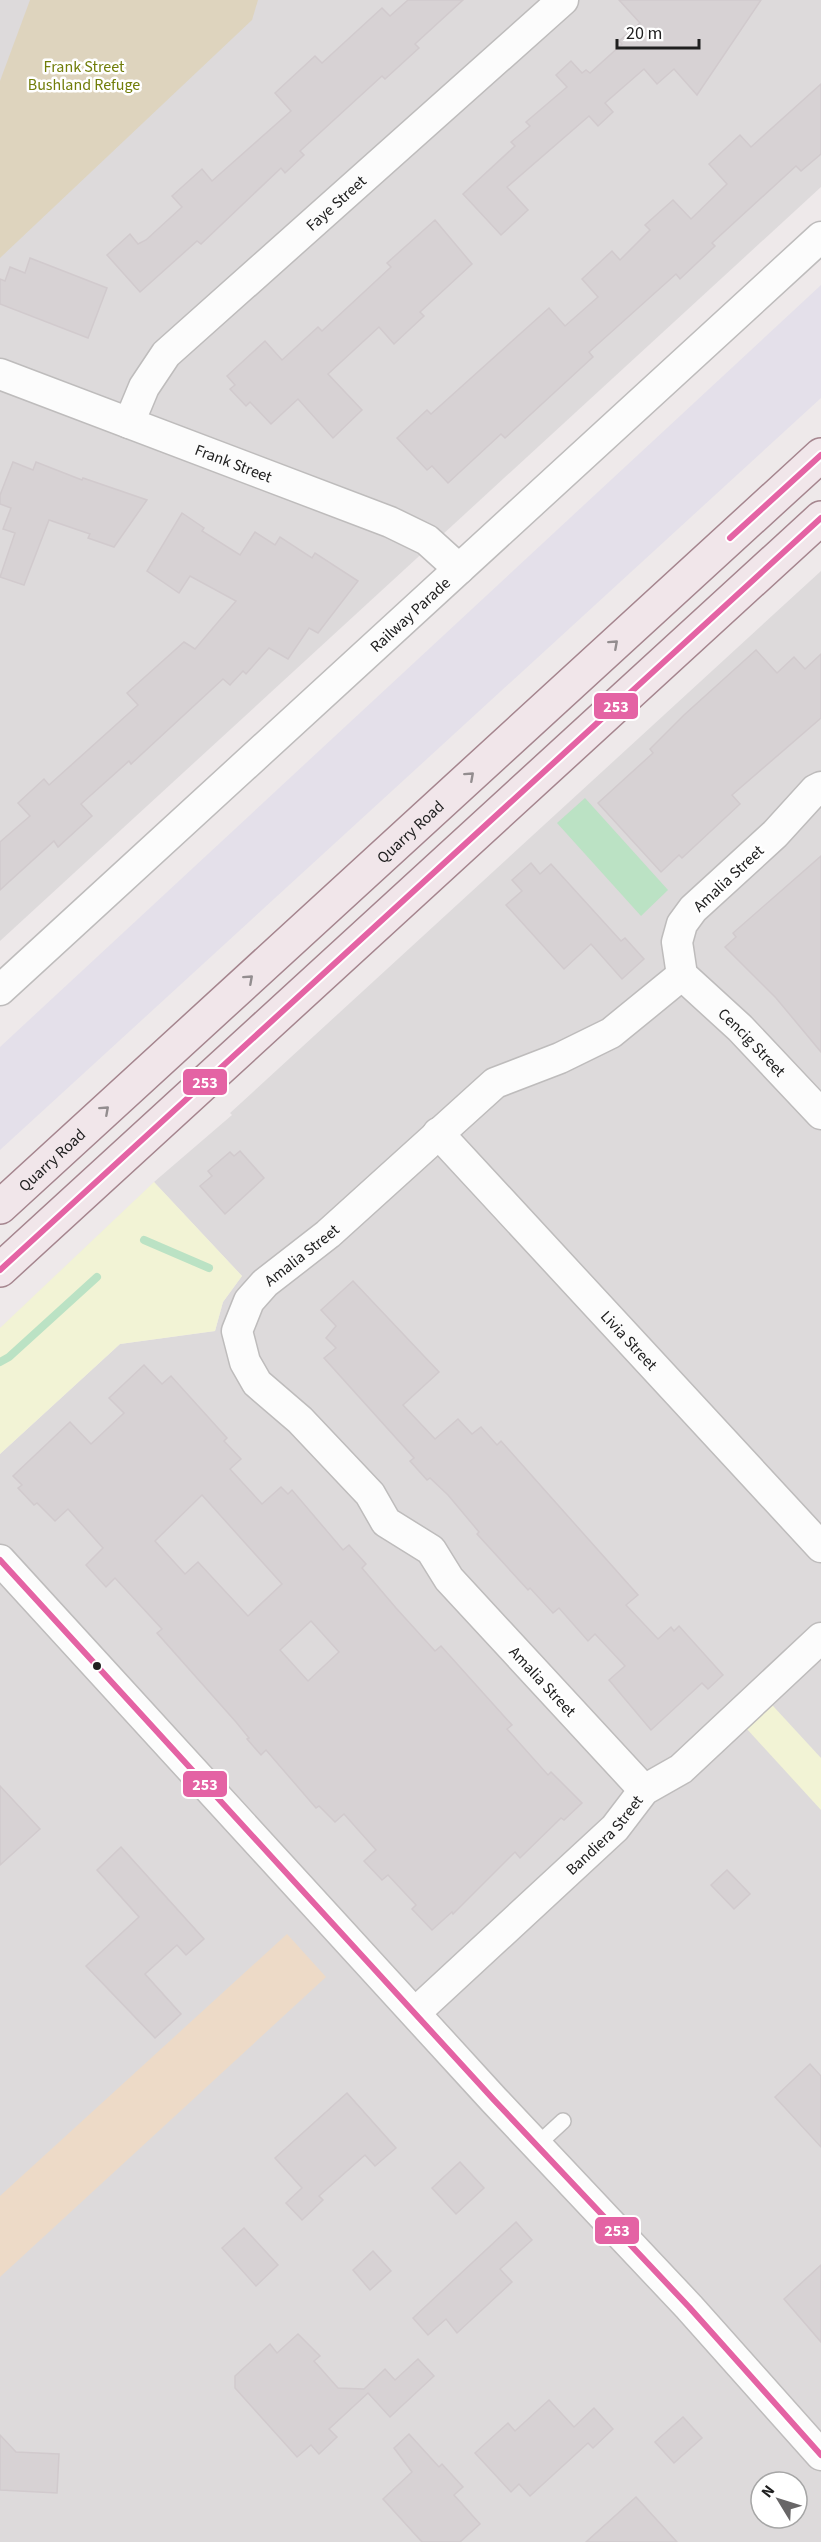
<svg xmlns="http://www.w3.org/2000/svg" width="821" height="2542" font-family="'Source Sans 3',sans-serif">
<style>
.residential{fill:#dddadb;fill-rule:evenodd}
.industrial{fill:#e4e0ea}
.grass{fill:#eddac7}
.forest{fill:#ded4be}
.park{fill:#f2f3d5}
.water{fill:#bbe2c4}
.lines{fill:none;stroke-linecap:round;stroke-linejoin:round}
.stream{stroke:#bbe2c4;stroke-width:8}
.building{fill:#d7d2d4;stroke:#d1cacd;stroke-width:1.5;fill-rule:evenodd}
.lane-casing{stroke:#bebcbc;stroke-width:18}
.street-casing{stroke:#bebcbc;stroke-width:33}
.primary-casing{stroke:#a5858e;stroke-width:36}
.lane{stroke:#fcfcfc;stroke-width:15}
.street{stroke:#fcfcfc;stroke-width:30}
.primary{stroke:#f1e6ea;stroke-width:33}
.bus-1-casing{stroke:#fff;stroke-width:10}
.bus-1{stroke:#e463a4;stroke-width:6}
.oneway{stroke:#938d8f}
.bus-dot{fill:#202020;stroke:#fff;stroke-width:2}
.labels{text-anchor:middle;stroke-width:5;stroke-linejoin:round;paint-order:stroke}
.park-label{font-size:16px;fill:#717d09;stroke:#fff}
.street-label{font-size:16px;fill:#202020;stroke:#fff}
.line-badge{stroke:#fff;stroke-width:2}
.badge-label{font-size:16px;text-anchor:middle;font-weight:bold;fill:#fff}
</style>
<rect width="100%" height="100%" fill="#eee9ea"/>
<g class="residential">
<path d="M0,0H821V187L0,941Z"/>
<path d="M821,571V2542H0V1454L120,1344L215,1331L223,1302L242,1276L154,1182L232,1115L230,1113ZM761,2482H797V2518H761Z"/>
</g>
<path class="industrial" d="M821,285V398L0,1150V1047Z"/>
<path class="grass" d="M287,1934L326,1977L0,2277V2196Z"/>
<path class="forest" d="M30,0H258L252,20L0,258V81Z"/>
<g class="park">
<path d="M154,1182L242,1276L223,1302L215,1331L120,1344L0,1454V1328Z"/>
<path d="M762,1694L821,1758V1810L736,1717Z"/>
</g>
<path class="water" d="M585,798L668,890L641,916L557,823Z"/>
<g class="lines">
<g class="stream">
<path d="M144,1240L209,1268"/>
<path d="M0,1362L9,1357L97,1277"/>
</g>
</g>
<g class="building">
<path d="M408,0H463L415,44L419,48L385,79L382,76L300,151L304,155L285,173L281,168L201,244L197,241L140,292L107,255L130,234L138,244L146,240L182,207L172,196L202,169L212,181L291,111L275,93L315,56L322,63L382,8L390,16Z"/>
<path d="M619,0H761L697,95L674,69L657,84L644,69L605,103L613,112L598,126L589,116L507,187L528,210L501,235L463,194L515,146L511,142L530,126L526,122L567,87L556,75L571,61L582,73L586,70L590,73L622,44L619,41L640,23Z"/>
<path d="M821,84V154L801,171L796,166L712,243L715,246L680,279L676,274L589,352L593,357L505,438L501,434L448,483L432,466L427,470L397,438L427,410L431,414L549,308L565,326L598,297L582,279L612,251L620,260L650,230L645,225L673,200L691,219L727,184L709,164L740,135L751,147Z"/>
<path d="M435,220L472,264L420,312L424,316L394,344L379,327L328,374L362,410L333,438L298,399L271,424L250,402L246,406L230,389L235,385L227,376L265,341L282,360L318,327L322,331L391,267L387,263Z"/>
<path d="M30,258L107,288L88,338L0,304V279L5,281L10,267L25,273Z"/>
<path d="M13,462L33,470L36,462L82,480L83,478L147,500L114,547L88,538L90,534L49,520L24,585L0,577L15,533L3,529L11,508L0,504V495Z"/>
<path d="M182,513L204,528L202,531L240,555L255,532L275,545L280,537L312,558L315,553L358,581L318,633L309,628L288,659L269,648L246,674L243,671L230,685L223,679L131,764L129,761L81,804L92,816L58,847L54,841L0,890V842L30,816L18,803L44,779L49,785L138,705L127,693L184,642L195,649L236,601L190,576L179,593L147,571Z"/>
<path d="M756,650L777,673L794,657L805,669L821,654V718L732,795L740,804L682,858L679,855L661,872L598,803L653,753L650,749L684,715Z"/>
<path d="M821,856V1052L776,998L725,947L736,937L733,933Z"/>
<path d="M531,863L540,874L551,864L621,941L625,938L644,959L622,979L591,944L564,969L506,905L522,891L512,880Z"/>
<path d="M240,1151L264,1178L225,1214L200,1186L212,1176L208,1171L230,1152L234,1156Z"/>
<path d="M353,1281L439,1372L403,1405L435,1439L458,1419L472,1434L481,1427L497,1445L501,1441L638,1595L626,1605L658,1639L671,1627L674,1631L679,1626L723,1675L708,1689L702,1683L651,1730L609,1680L625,1666L595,1634L588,1641L559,1608L553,1613L530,1588L528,1590L477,1534L479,1532L448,1495L430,1478L427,1480L410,1461L414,1458L324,1358L336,1348L326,1338L336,1326L321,1310Z"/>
<path d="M144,1365L162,1384L171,1376L227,1438L224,1441L241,1459L230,1469L262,1504L281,1487L288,1494L292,1490L343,1550L349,1545L366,1564L362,1568L396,1608L435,1651L441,1646L512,1725L507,1729L548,1775L551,1772L582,1803L564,1820L561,1818L520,1858L515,1852L453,1914L452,1912L432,1930L412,1909L416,1905L388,1875L382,1880L364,1861L376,1850L344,1814L335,1822L319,1806L316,1808L266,1750L261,1755L247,1739L249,1738L236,1722L157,1633L162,1629L115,1578L106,1587L86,1565L103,1548L68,1509L55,1521L37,1503L34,1505L18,1488L22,1485L13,1476L70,1422L91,1444L124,1413L109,1398ZM202,1495L282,1584L248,1616L198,1562L185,1574L155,1541ZM311,1621L339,1652L308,1681L280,1650Z"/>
<path d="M0,1786L40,1829L0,1865Z"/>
<path d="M121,1847L204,1939L186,1955L177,1945L145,1974L181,2014L155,2038L86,1966L139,1917L97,1870Z"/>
<path d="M727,1870L750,1894L734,1909L711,1885Z"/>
<path d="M810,2064L821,2076V2147L775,2097Z"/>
<path d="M347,2093L396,2148L375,2166L365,2155L319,2196L323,2200L302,2220L286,2203L302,2188L275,2158Z"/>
<path d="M460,2162L484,2188L456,2214L432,2188Z"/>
<path d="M516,2222L532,2240L500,2269L512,2282L457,2333L446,2319L428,2335L413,2318Z"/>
<path d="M244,2228L278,2265L256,2286L222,2248Z"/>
<path d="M373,2251L391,2271L370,2290L353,2270Z"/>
<path d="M821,2265V2342L784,2299Z"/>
<path d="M298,2334L320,2356L314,2361L338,2388L364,2389L385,2369L395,2380L418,2359L434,2376L390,2417L368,2393L329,2429L337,2437L319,2454L311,2445L297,2457L235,2388V2376L270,2344L277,2353Z"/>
<path d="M549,2400L574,2427L594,2408L613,2429L593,2448L588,2443L530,2496L519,2484L511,2492L475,2453L508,2423L515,2431Z"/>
<path d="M683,2417L702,2438L674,2463L655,2442Z"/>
<path d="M409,2434L439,2467L442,2464L463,2487L454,2495L480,2524L460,2542H422L383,2499L412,2472L394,2448Z"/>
<path d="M0,2435L16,2452L59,2454L57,2493L0,2490Z"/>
<path d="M636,2497L677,2542H586Z"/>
</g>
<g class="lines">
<defs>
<path id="lane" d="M537,2145L563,2121"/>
<g id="street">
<path id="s1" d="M0,374L390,522L427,540L459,569"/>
<path id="s2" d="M129,423L144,387L166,354L563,0"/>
<path id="s3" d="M821,787L815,790L775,834L693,909L682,924L677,942L682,975L740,1028L821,1114"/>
<path id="s4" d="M0,990L821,237"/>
<path id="s5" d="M438,1133L821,1547"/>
<path d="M0,1560L494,2100L689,2307L821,2455"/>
<path id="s6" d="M644,1790L449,1579L431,1550L386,1522L370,1494L300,1420L257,1383L245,1362L237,1331L249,1301L265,1283L328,1234L495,1083L560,1058L611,1033L682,975"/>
<path id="s7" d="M415,2013L615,1828L644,1790L681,1769L821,1638"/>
</g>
<g id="primary">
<path id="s8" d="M0,1207L821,455"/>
<path d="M0,1270L821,518"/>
</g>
</defs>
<use href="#lane" class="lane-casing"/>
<use href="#street" class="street-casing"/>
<use href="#primary" class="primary-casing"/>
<use href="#lane" class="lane"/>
<use href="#street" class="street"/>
<use href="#primary" class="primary"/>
<defs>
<g id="bus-1">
<path d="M730,538L821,455"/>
<path d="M0,1270L821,518"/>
<path d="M0,1560L494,2100L689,2307L821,2455"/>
</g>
</defs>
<use href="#bus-1" class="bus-1-casing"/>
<use href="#bus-1" class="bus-1"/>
</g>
<defs><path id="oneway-chevron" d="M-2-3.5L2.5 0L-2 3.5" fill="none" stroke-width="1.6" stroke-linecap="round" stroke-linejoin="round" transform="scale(1.5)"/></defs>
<g class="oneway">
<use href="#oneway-chevron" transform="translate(614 644) rotate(-42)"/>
<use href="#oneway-chevron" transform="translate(470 776) rotate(-42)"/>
<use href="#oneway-chevron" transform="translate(249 979) rotate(-42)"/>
<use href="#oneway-chevron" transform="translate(105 1110) rotate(-42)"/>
</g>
<circle class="bus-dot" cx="97" cy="1666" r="5"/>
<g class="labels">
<g class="park-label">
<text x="84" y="72">Frank Street<tspan x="84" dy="18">Bushland Refuge</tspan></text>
</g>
<g class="street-label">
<text dy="6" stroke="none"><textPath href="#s2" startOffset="306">Faye Street</textPath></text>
<text dy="6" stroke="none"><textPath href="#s1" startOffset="250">Frank Street</textPath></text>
<text dy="6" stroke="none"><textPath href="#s4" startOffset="556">Railway Parade</textPath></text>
<text dy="6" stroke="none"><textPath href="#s8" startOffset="556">Quarry Road</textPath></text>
<text transform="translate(728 878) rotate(-43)" y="6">Amalia Street</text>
<text dy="6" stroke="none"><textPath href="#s3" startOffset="345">Cencig Street</textPath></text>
<text dy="6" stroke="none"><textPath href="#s8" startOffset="70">Quarry Road</textPath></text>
<text dy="6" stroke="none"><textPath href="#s6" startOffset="724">Amalia Street</textPath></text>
<text dy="6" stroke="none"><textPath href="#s5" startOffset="282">Livia Street</textPath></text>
<text transform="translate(543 1681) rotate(47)" y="6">Amalia Street</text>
<text dy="6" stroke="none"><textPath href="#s7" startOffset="260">Bandiera Street</textPath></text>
</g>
</g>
<g class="line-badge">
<rect x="593" y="692" width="46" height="28" rx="6" fill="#e463a4"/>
<rect x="182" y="1068" width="46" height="28" rx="6" fill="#e463a4"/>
<rect x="182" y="1770" width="46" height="28" rx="6" fill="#e463a4"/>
<rect x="594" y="2216" width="46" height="29" rx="6" fill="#e463a4"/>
</g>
<g class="badge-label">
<text x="616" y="712">253</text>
<text x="205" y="1088">253</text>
<text x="205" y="1790">253</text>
<text x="617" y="2236">253</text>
</g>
<g transform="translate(779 2500) rotate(308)"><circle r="28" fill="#ffffff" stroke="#a6a6a6" stroke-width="1.5"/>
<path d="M0-4.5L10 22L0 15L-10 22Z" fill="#686667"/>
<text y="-9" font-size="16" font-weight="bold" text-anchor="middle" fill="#202020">N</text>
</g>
<path d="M617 39v9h82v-9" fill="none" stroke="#202020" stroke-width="3"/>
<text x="626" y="39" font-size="18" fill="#202020" stroke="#ffffff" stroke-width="4.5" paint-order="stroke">20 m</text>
</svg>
